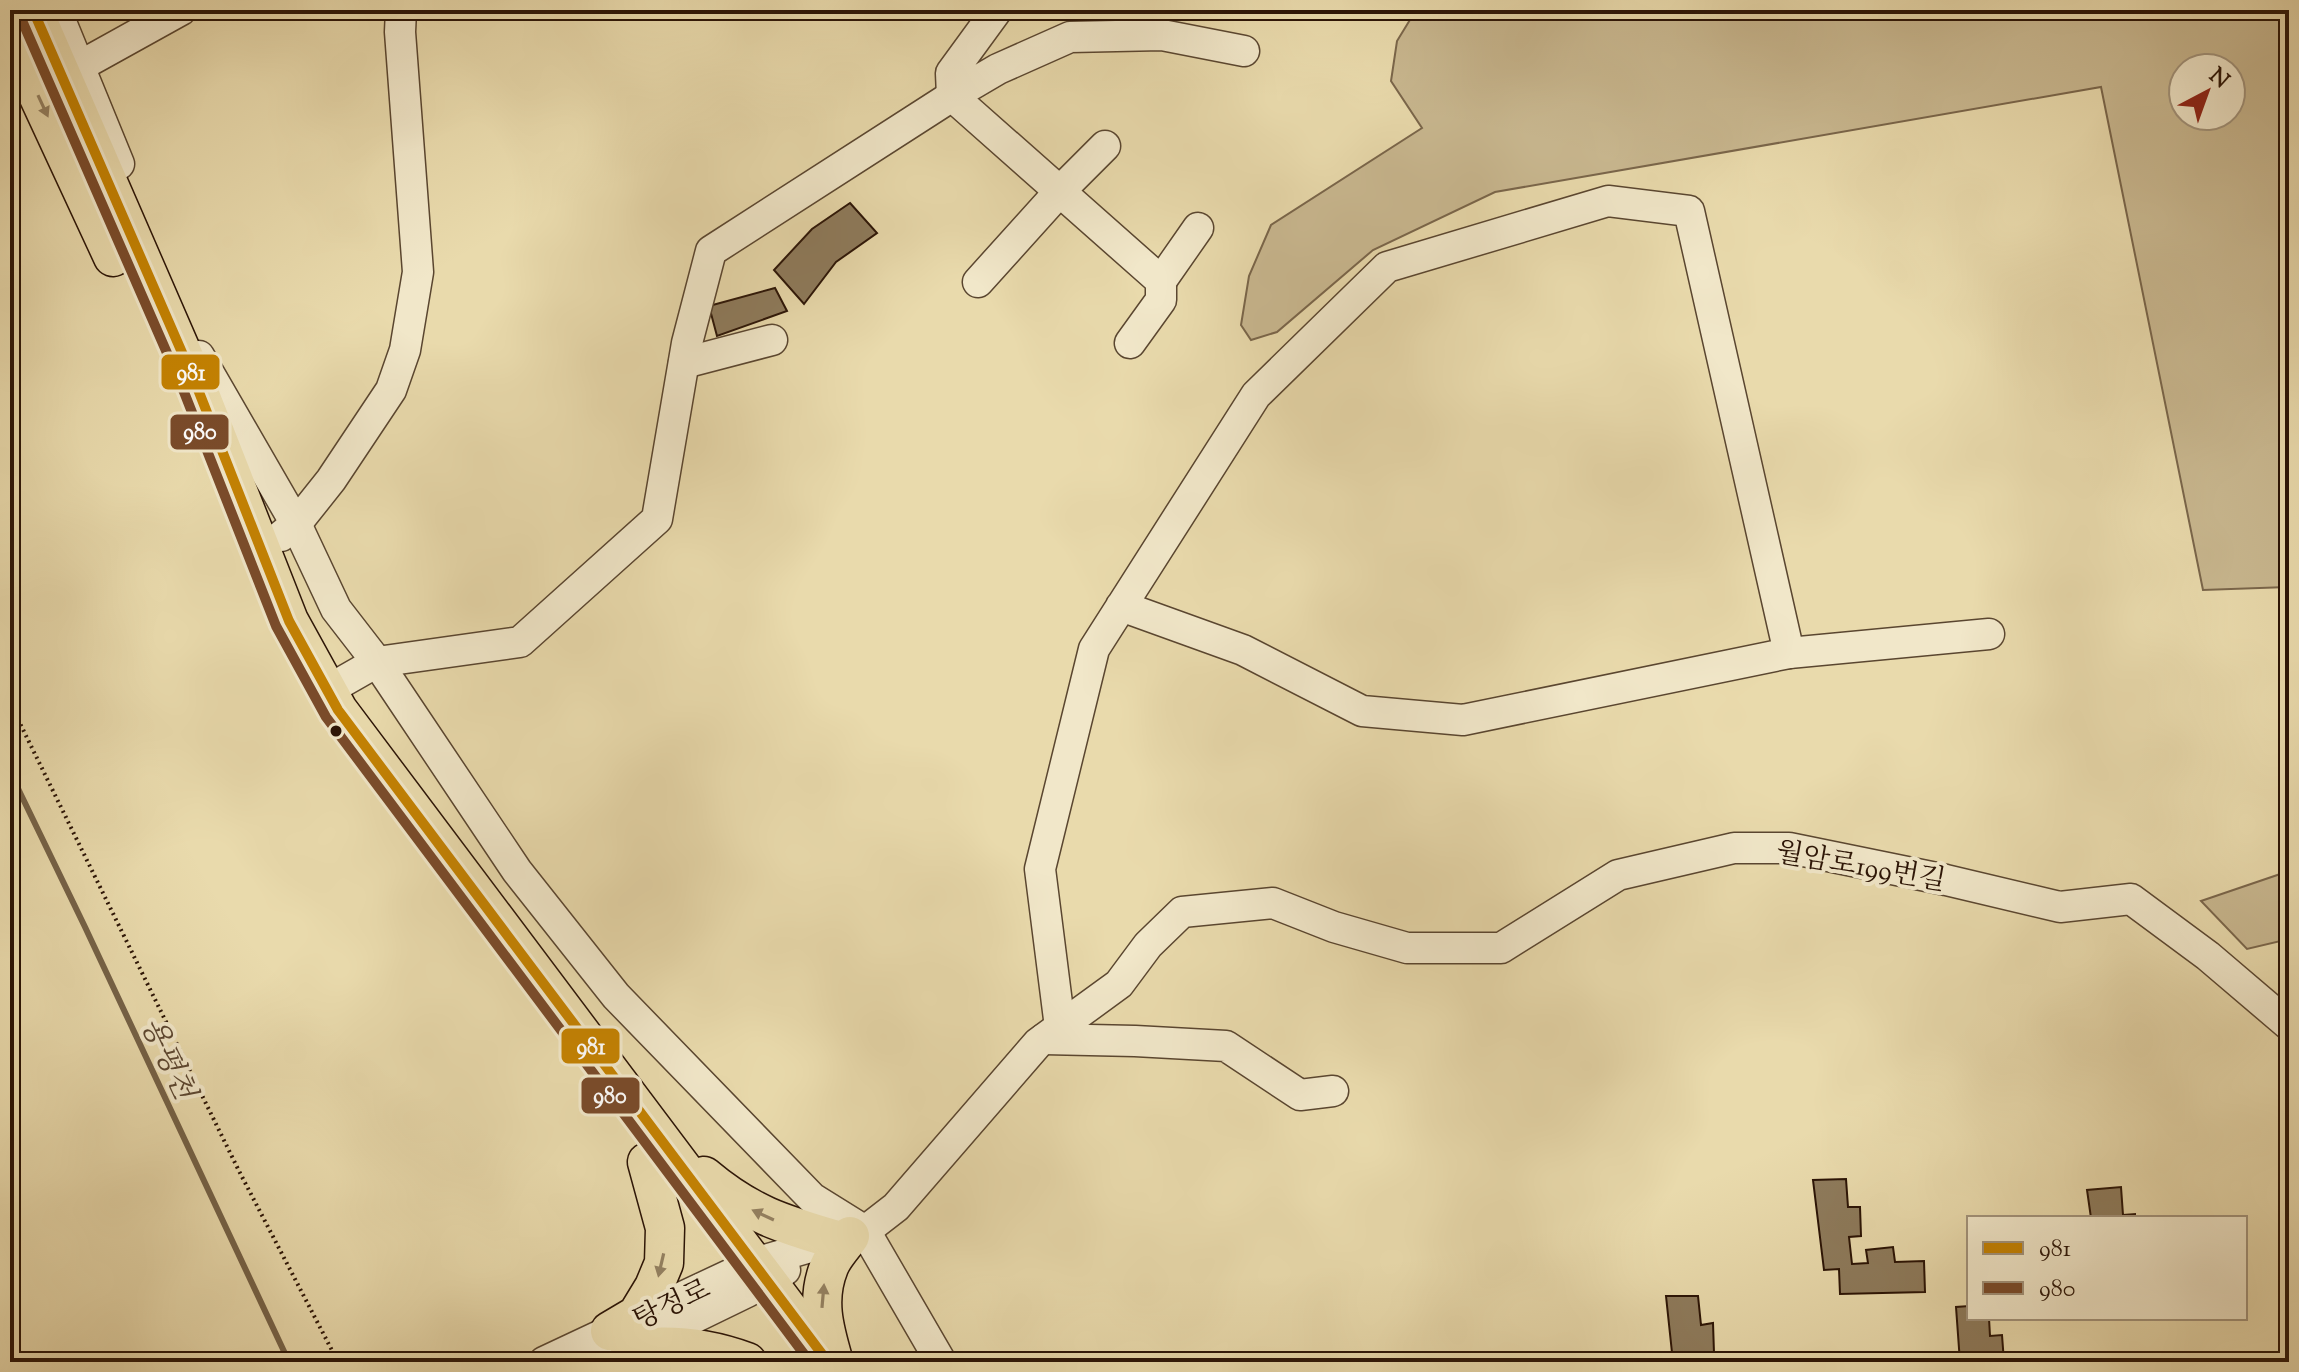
<svg xmlns="http://www.w3.org/2000/svg" width="2299" height="1372" font-family="'Sorts Mill Goudy','Noto Serif KR',serif">
<style>
.green{fill:#c9b890;stroke:#7a664b;stroke-width:2;fill-rule:evenodd}
.lines{fill:none;stroke-linecap:round;stroke-linejoin:round}
.stream{stroke:#766348;stroke-width:6}
.building{fill:#8e7b5c;stroke:#2b1406;stroke-width:2}
.minor-casing{stroke:#5a4630;stroke-width:33}
.major-casing{stroke:#2b1406;stroke-width:41}
.path{stroke:#2b1406;stroke-width:4;stroke-dasharray:2 4;stroke-linecap:butt}
.minor{stroke:#f1e7c9;stroke-width:30}
.major{stroke:#e9daac;stroke-width:38}
.bus-1-casing{stroke:#f1e7c9;stroke-width:16}
.bus-2-casing{stroke:#f1e7c9;stroke-width:16}
.bus-1{stroke:#c48202;stroke-width:10}
.bus-2{stroke:#7a4b2a;stroke-width:10}
.oneway{fill:#948161}
.bus-dot{fill:#2b1406;stroke:#f1e7c9;stroke-width:3}
.labels{text-anchor:middle;stroke-width:8;stroke-linejoin:round;paint-order:stroke}
.street-label{font-size:28px;fill:#2b1406;stroke:#f1e7c9}
.water-label{font-size:30px;font-style:italic;fill:#5d4832;stroke:#f1e7c9}
.line-badge{stroke:#f1e7c9;stroke-width:3}
.badge-label{font-size:22px;text-anchor:middle;font-weight:bold;fill:#fff}
</style>
<rect width="100%" height="100%" fill="#e9daac"/>
<filter id="stains"><feTurbulence type="fractalNoise" baseFrequency=".0025" numOctaves="4"/><feColorMatrix values="0 0 0 0 .2 0 0 0 0 .09 0 0 0 0 .02 0 0 0 .5 -.17"/></filter>
<radialGradient id="worn" r=".72"><stop offset=".6" stop-color="#630" stop-opacity="0"/><stop offset="1" stop-color="#630" stop-opacity=".3"/></radialGradient>
<g class="green">
<path d="M1416,10H2289V587L2203,590L2101,87L1495,192L1373,250L1277,332L1251,340L1241,325L1249,276L1271,225L1422,128L1391,81L1397,41ZM2183,68H2231V116H2183Z"/>
<path d="M2289,871V939L2247,949L2201,901Z"/>
</g>
<g class="lines">
<path class="stream" d="M10,772L85,927L289,1362"/>
</g>
<g class="building">
<path d="M850,203L877,233L836,262L804,304L774,270L812,229Z"/>
<path d="M775,288L787,311L717,336L709,306Z"/>
<path d="M1846,1179L1848,1207H1860L1861,1236L1849,1237L1852,1264L1868,1263L1866,1250L1893,1247L1895,1262L1924,1261L1925,1292L1840,1294L1839,1269L1824,1270L1813,1180Z"/>
<path d="M2121,1187L2123,1215L2135,1214V1218H2091L2087,1190Z"/>
<path d="M1666,1296H1698L1701,1325L1713,1323L1714,1353H1702L1703,1362H1673Z"/>
<path d="M1969,1306V1318H1989L1990,1336L2002,1335L2004,1362H1960L1956,1307Z"/>
</g>
<g class="lines">
<defs>
<g id="minor">
<path d="M56,10L119,164"/>
<path d="M997,10L951,73L952,96L998,69L1070,37L1162,35L1244,51"/>
<path d="M80,66L181,10"/>
<path d="M1161,281L1198,228"/>
<path d="M978,282L1060,191L1105,146"/>
<path d="M199,356L296,524L336,609L377,662L517,871L616,996L812,1198L865,1231L941,1362"/>
<path d="M684,363L772,340"/>
<path d="M281,536L296,524L331,480L391,390L405,350L418,272L400,32L401,10"/>
<path d="M1789,653L1989,634"/>
<path d="M328,690L377,662L520,642L657,519L687,343L711,251L952,96L1161,281V300L1130,343"/>
<path d="M1060,1027L1040,869L1094,649L1256,395L1387,267L1608,201L1689,211L1789,653L1463,720L1362,711L1243,650L1121,606"/>
<path d="M1044,1039L1135,1041L1226,1046L1300,1095L1333,1091"/>
<path d="M544,1362L755,1263L865,1231L896,1207L1038,1043L1119,984L1148,945L1182,912L1273,903L1334,927L1407,948H1501L1618,875L1734,848H1789L1946,880L2060,907L2131,899L2208,956L2289,1025"/>
<path d="M603,1362L747,1292L785,1270"/>
</g>
<g id="major">
<path d="M33,10L197,387L289,621L338,710L828,1362"/>
<path d="M10,35L113,257"/>
<path d="M704,1176C749,1214 782,1224 837,1240"/>
<path d="M610,1331L637,1315L654,1287L664,1263L665,1228L647,1162"/>
<path d="M630,1349C670,1343 709,1348 747,1362"/>
<path d="M833,1359C824,1328 816,1299 829,1267C833,1256 843,1246 850,1236"/>
</g>
</defs>
<use href="#minor" class="minor-casing"/>
<use href="#major" class="major-casing"/>
<path class="path" d="M10,703L239,1171L338,1362"/>
<use href="#minor" class="minor"/>
<use href="#major" class="major"/>
<defs>
<path id="bus-1" d="M33,10L197,387L289,621L338,710L828,1362"/>
<path id="bus-2" d="M20,16L184,392L276,626L326,717L810,1362"/>
</defs>
<use href="#bus-1" class="bus-1-casing"/>
<use href="#bus-2" class="bus-2-casing"/>
<use href="#bus-1" class="bus-1"/>
<use href="#bus-2" class="bus-2"/>
</g>
<defs><path id="oneway-solid" d="M-6-.8H1V-3.2L6.5 0L1 3.2V.8H-6Z" transform="scale(2)"/></defs>
<g class="oneway">
<use href="#oneway-solid" transform="translate(43 106) rotate(65)"/>
<use href="#oneway-solid" transform="translate(763 1215) rotate(-155)"/>
<use href="#oneway-solid" transform="translate(661 1265) rotate(103)"/>
<use href="#oneway-solid" transform="translate(823 1296) rotate(-85)"/>
</g>
<circle class="bus-dot" cx="336" cy="731" r="7"/>
<g class="labels">
<g class="street-label">
<text transform="translate(1861 865) rotate(10)" y="10">월암로199번길</text>
<text transform="translate(671 1303) rotate(-25)" y="10">탕정로</text>
</g>
<g class="water-label">
<text transform="translate(169 1058) rotate(65)" y="10">용평천</text>
</g>
</g>
<g class="line-badge">
<rect x="160" y="353" width="61" height="38" rx="8" fill="#c48202"/>
<rect x="169" y="413" width="61" height="38" rx="8" fill="#7a4b2a"/>
<rect x="560" y="1027" width="61" height="38" rx="8" fill="#c48202"/>
<rect x="580" y="1076" width="61" height="39" rx="8" fill="#7a4b2a"/>
</g>
<g class="badge-label">
<text x="191" y="380">981</text>
<text x="200" y="439">980</text>
<text x="591" y="1054">981</text>
<text x="610" y="1103">980</text>
</g>
<rect width="2299" height="1372" fill="none" stroke="#e9daac" stroke-width="40"/>
<rect x="12" y="12" width="2275" height="1348" fill="none" stroke="#2b1406" stroke-width="4"/>
<rect x="20" y="20" width="2259" height="1332" fill="none" stroke="#2b1406" stroke-width="2"/>
<rect x="1967" y="1216" width="280" height="104" fill="#f1e7c9" stroke="#a2937b" stroke-width="2"/>
<rect x="1983" y="1242" width="40" height="12" fill="#c48202" stroke="#a2937b" stroke-width="2"/>
<text x="2039" y="1256" font-size="24" fill="#2b1406">981</text>
<rect x="1983" y="1282" width="40" height="12" fill="#7a4b2a" stroke="#a2937b" stroke-width="2"/>
<text x="2039" y="1296" font-size="24" fill="#2b1406">980</text>
<g transform="translate(2207 92) rotate(41)"><circle r="38" fill="#f1e7c9" stroke="#a2937b" stroke-width="2"/>
<path d="M0-6L14 30L0 20L-14 30Z" fill="#8f2418"/>
<text y="-12" font-size="22" font-weight="bold" text-anchor="middle" fill="#2b1406">N</text>
</g>
<rect width="100%" height="100%" filter="url(#stains)"/>
<rect width="100%" height="100%" fill="url(#worn)"/>
</svg>
